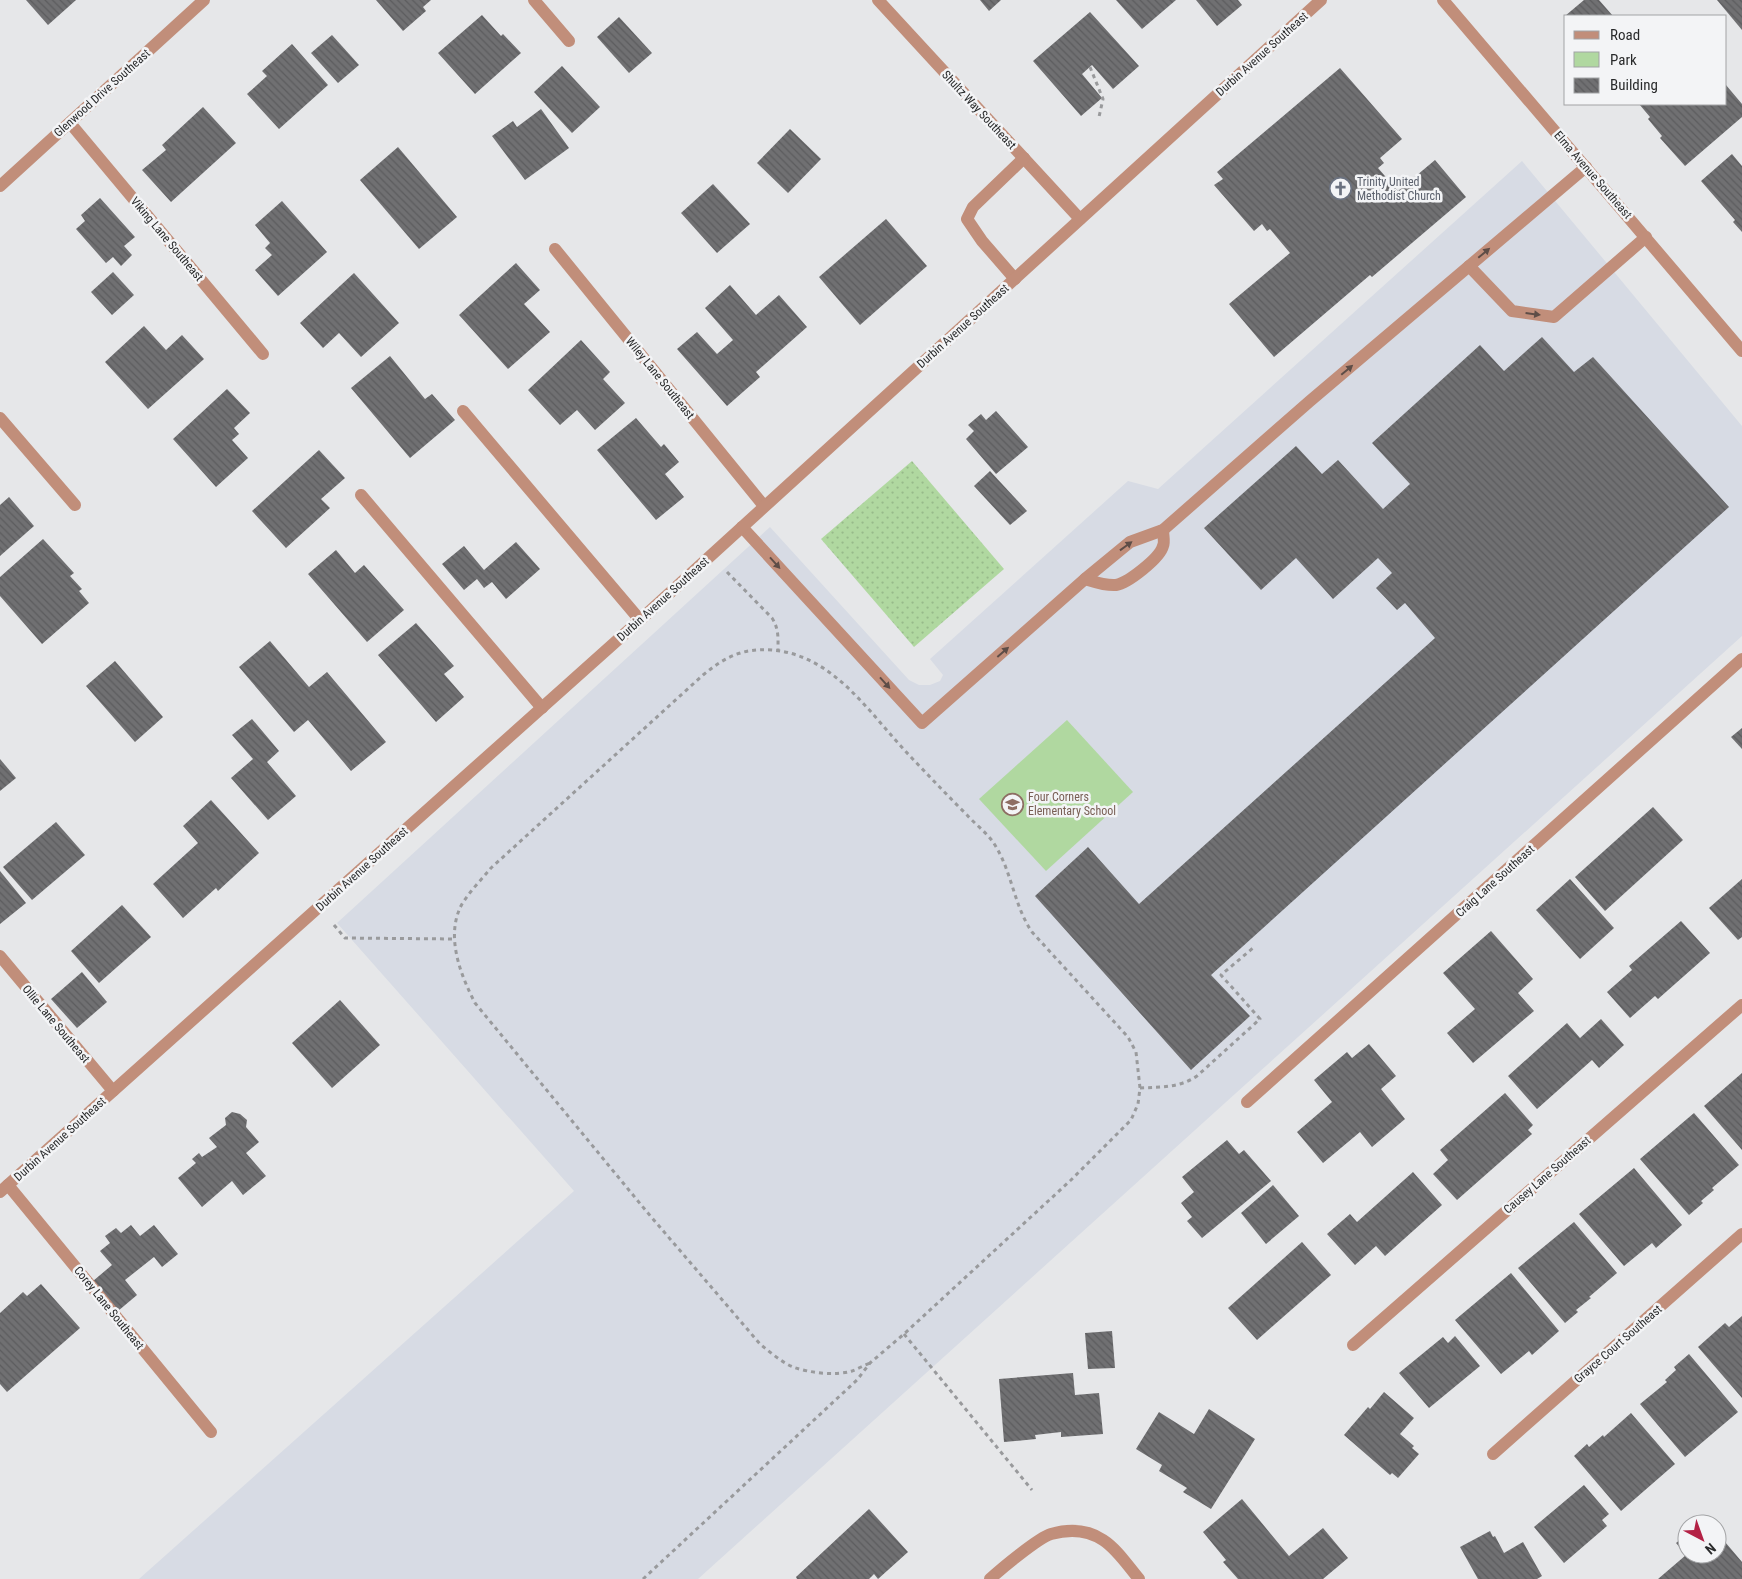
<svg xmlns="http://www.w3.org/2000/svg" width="1742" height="1579" font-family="'Roboto Condensed',sans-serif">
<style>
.built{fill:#d7dbe4}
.grass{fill:url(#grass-dots)}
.park{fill:#b0d8a0}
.building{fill:url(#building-back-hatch)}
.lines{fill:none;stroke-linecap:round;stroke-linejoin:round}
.path{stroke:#999a9c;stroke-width:3;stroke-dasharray:4 4;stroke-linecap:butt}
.minor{stroke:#c18e7a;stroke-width:12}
.oneway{fill:#5e4d47}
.labels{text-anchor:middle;stroke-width:5;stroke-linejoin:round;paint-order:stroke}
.street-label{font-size:12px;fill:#292a2b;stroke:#f3f4f6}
.worship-label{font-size:12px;fill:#5b616d;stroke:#f3f4f6;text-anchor:start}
.education-label{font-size:12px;fill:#785e54;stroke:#f3f4f6;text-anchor:start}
</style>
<defs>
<pattern id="grass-dots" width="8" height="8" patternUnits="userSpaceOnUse" patternTransform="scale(1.25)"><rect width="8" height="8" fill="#b0d8a0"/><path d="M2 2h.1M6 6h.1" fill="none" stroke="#97ba8a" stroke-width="1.8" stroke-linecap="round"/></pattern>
<pattern id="building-back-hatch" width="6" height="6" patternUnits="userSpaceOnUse" patternTransform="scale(1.25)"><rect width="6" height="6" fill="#707072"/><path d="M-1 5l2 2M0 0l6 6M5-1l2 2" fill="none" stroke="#5c5c5e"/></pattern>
</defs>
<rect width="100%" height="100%" fill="#e6e7e9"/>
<path class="built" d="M1522,161L1742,426V636L698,1579H139L574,1191L337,923L770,527L909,680L919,685H930L940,681L943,675L930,659L1128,481L1158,489Z"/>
<path class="grass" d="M912,461L1004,569L914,647L821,539Z"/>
<path class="park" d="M1067,720L1133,792L1046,871L979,799Z"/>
<g class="building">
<path d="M26,0H76L48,25Z"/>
<path d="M376,0H431L423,7L426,11L403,31Z"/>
<path d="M980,0H1001L989,11Z"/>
<path d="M1116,0H1176L1142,29Z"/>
<path d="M1196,0H1238L1242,5L1217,26Z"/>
<path d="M1584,0H1599L1613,16H1565Z"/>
<path d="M1717,0H1742V30Z"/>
<path d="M1090,12L1139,66L1113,89L1092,65L1082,74L1102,98L1081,116L1033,61Z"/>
<path d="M482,15L501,36L503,34L521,53L475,94L438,53Z"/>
<path d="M619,17L652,53L629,73L597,37Z"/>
<path d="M332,35L359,65L338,83L311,53Z"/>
<path d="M292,44L328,85L279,129L247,94L267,76L262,71Z"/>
<path d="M562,66L600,107L572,133L534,92Z"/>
<path d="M1340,68L1402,139L1380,158L1384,163L1378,168L1398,191L1435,160L1466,197L1372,277L1370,275L1274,357L1229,304L1290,253L1270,229L1267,231L1262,224L1254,231L1214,185L1223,179L1217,172Z"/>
<path d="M1726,85L1742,104V117L1685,166L1660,138L1662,136L1648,119L1650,117L1639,104H1726Z"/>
<path d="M203,107L236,143L171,202L142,170L166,150L162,145Z"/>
<path d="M541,109L569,148L525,180L492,136L513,121L517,127Z"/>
<path d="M790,129L821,159L788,193L757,163Z"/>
<path d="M398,147L457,217L419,249L360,180Z"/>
<path d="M1732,154L1742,166V232L1733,222L1735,220L1701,181Z"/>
<path d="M713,184L750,224L717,253L681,213Z"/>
<path d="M100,198L135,237L124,246L132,255L121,266L113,257L106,263L76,229L85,221L81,215Z"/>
<path d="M282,201L327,252L278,296L255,270L272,255L265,248L270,243L255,225Z"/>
<path d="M886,219L927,266L860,325L819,277Z"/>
<path d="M516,263L540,290L524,304L550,332L508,369L459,315Z"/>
<path d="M113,272L134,295L112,315L91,292Z"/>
<path d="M354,273L399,323L361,357L339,333L323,348L300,323Z"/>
<path d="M730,285L756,315L779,295L807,327L756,372L760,377L727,406L677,349L697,332L717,354L733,340L705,308Z"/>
<path d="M144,326L166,350L182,335L204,359L148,409L105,362Z"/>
<path d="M1542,337L1574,372L1593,357L1729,507L1211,975L1250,1016L1191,1070L1035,896L1088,847L1139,904L1435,638L1405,603L1397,610L1376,588L1392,573L1378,558L1333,599L1296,558L1261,590L1204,528L1296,446L1322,474L1338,460L1383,509L1410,484L1372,443L1480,345L1504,371Z"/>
<path d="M581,340L610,372L603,379L625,403L595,430L577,410L560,425L528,390Z"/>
<path d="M390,356L425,399L432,394L455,420L410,458L351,388Z"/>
<path d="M227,389L250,413L234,428L239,434L232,440L248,458L216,487L173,439Z"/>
<path d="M996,411L1028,447L996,474L966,439L974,431L968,425L981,414L986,420Z"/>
<path d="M636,418L661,447L664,444L679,462L665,474L684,497L656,520L597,450Z"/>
<path d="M319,450L345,478L321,499L330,508L286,548L252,511Z"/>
<path d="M990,471L1027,511L1010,525L974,486Z"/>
<path d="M9,497L34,526L0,556V505Z"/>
<path d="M43,539L74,573L70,576L82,589L79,591L89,603L42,644L0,596V577Z"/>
<path d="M516,542L540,569L506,599L492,582L484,588L477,579L464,590L442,564L464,546L484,570Z"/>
<path d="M336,550L355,573L364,565L404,610L367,642L308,574Z"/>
<path d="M416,623L454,666L444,674L464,697L436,722L378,655Z"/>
<path d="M270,641L309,687L327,672L386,742L351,771L308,720L294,732L239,667Z"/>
<path d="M115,661L163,717L135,742L86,686Z"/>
<path d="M252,719L279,751L267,762L296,796L268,820L231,778L253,759L232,735Z"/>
<path d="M1742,728V749L1731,737Z"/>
<path d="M0,759L16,778L0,791Z"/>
<path d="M211,800L259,853L218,891L216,888L183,918L153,884L198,843L183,826Z"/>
<path d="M1653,807L1683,840L1605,911L1575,877Z"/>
<path d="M56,822L85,855L32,900L3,867Z"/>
<path d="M0,871L26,903L0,924Z"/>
<path d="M1570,879L1614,928L1580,959L1536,910Z"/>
<path d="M1742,879V937L1738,940L1709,908Z"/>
<path d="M122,905L151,937L99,983L71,951Z"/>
<path d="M1681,921L1710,953L1658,999L1655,996L1630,1018L1607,992L1632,970L1629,966Z"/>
<path d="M1491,931L1533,979L1518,993L1534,1011L1473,1063L1447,1033L1475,1009L1443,973Z"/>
<path d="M82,972L107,1002L77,1028L51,999Z"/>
<path d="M340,1000L380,1045L332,1088L292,1043Z"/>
<path d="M1601,1019L1624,1045L1599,1068L1592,1060L1537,1109L1508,1076L1567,1023L1580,1038Z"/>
<path d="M1369,1044L1396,1076L1381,1089L1405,1119L1372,1147L1360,1132L1323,1163L1297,1132L1332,1102L1314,1080L1347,1052L1352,1058Z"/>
<path d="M1742,1073V1150L1704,1106Z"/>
<path d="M1505,1093L1533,1125L1528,1130L1532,1134L1457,1200L1433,1174L1448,1160L1440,1150Z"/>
<path d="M232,1112L240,1114L247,1120L246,1127L259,1142L246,1153L266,1176L243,1195L232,1181L202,1207L178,1178L196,1163L192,1159L199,1153L202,1157L217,1147L209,1138L226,1125L225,1118Z"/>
<path d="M1694,1113L1739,1165L1712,1188L1714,1190L1701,1201L1703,1203L1689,1215L1640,1159Z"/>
<path d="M1227,1140L1239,1154L1244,1150L1271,1181L1202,1238L1187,1221L1192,1217L1181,1203L1194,1192L1182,1177Z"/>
<path d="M1634,1168L1682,1225L1656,1248L1652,1243L1624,1266L1579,1214Z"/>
<path d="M1413,1172L1442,1205L1385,1256L1376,1246L1355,1265L1327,1234L1350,1214L1357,1222Z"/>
<path d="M1273,1185L1299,1216L1266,1244L1241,1213Z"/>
<path d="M1574,1222L1617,1273L1589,1297L1591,1298L1576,1310L1578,1312L1565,1323L1518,1268Z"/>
<path d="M131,1225L140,1236L154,1225L178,1254L162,1267L154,1257L125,1280L137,1295L118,1311L93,1281L112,1265L100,1251L110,1243L105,1236L116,1228L121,1233Z"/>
<path d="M1302,1242L1331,1275L1257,1340L1228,1308Z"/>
<path d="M1511,1273L1559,1331L1532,1355L1529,1351L1501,1374L1455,1320Z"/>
<path d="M41,1284L80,1328L7,1392L0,1384V1313L23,1292L27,1296Z"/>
<path d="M1742,1316V1398L1698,1347L1725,1323L1729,1327Z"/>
<path d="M1112,1331L1115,1368L1088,1369L1085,1333Z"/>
<path d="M1455,1336L1480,1366L1429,1408L1399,1373L1443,1337L1448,1343Z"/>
<path d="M1689,1354L1738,1412L1685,1457L1640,1404L1667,1382L1665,1380L1676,1370L1674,1367Z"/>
<path d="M1073,1373L1075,1395L1099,1393L1103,1434L1061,1437V1432L1035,1435L1036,1439L1004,1442L999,1379Z"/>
<path d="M1384,1392L1414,1418L1400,1434L1414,1446L1412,1448L1419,1454L1398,1478L1392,1473L1390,1475L1344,1435L1368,1407L1370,1409Z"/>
<path d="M1209,1409L1255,1439L1211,1509L1183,1492L1187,1488L1159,1471L1162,1465L1136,1449L1159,1412L1194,1434Z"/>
<path d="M1631,1413L1675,1464L1621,1511L1574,1456L1587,1444L1589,1447L1603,1435L1604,1437Z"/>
<path d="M1584,1485L1609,1514L1602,1520L1607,1526L1564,1563L1534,1527Z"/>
<path d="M1242,1499L1289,1556L1323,1528L1348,1558L1323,1579H1238L1223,1562L1226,1560L1203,1532Z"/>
<path d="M869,1509L908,1552L878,1579L874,1574L869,1579H797L796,1577Z"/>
<path d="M1708,1516L1714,1524H1699Z"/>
<path d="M1717,1528L1722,1534L1720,1536L1742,1562V1579H1658L1686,1555L1676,1543L1687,1534V1554H1717Z"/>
<path d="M1490,1531L1493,1537L1495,1536L1504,1553L1523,1542L1542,1576L1537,1579H1478L1460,1547Z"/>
</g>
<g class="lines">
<g class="path">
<path d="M1090,67L1103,99L1099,117"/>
<path d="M727,572L772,618C779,629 778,638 778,651"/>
<path d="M334,925L345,938L455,939"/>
<path d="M1140,1088C1161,1087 1179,1088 1197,1076L1260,1019L1221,975L1253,948"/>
<path d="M904,1334L1032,1490"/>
<path d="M643,1579L857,1380L870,1363L904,1334L1071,1180L1131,1120L1138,1104L1140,1088L1136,1052L1128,1037L1032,932C1013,904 1012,870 993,842C986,832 975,824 967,815C947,795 928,775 909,755C869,713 834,655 772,650C742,648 725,657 703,675L491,868C482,879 470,891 462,904C445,935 460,974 475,1003L647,1212L760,1344C770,1352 781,1362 793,1367C810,1373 835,1376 852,1371C858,1369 864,1365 870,1363"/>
</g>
<g class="minor">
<path d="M534,0L569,41"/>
<path d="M878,0L1080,219"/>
<path d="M1443,0L1742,351"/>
<path d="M70,123L263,354"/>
<path d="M0,186L204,0"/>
<path d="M555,249L764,506"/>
<path d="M1469,266L1512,311L1554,317L1646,237"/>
<path d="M1015,279L982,241L967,219L973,207L1024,158"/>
<path d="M463,411L640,620"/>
<path d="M0,418L75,505"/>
<path d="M361,495L542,708"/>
<path d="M742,527L922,723L1085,579L1130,542L1163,530L1310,401L1586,167"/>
<path d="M1085,579C1095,582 1106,586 1116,585C1128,583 1160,558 1163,546C1165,542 1163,535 1163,530"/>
<path d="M0,956L113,1091"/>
<path d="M1247,1102L1742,659"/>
<path d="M8,1185L211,1432"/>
<path d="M0,1192L640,620L1321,0"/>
<path d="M1353,1345L1742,1005"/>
<path d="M1493,1454L1742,1234"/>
<path d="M990,1579C1001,1569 1038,1538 1051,1534C1069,1529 1088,1530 1103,1540C1117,1549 1128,1566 1139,1579"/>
</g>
</g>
<defs><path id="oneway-solid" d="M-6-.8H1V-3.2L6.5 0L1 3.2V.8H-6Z" transform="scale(1.25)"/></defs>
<g class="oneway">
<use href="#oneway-solid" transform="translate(1484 253) rotate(-40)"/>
<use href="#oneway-solid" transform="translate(1533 314) rotate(7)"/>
<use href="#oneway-solid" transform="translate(1347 370) rotate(-40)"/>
<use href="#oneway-solid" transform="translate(1126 546) rotate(-36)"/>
<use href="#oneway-solid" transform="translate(775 563) rotate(48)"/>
<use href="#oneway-solid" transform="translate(1003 652) rotate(-41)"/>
<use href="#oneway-solid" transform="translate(885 683) rotate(48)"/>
</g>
<defs>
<symbol id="church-ring" viewBox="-11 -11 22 22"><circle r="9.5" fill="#f3f4f6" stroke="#6b7280" stroke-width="1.5"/><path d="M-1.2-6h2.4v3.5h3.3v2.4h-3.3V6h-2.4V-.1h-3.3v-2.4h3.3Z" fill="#6b7280"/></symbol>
<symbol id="school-ring" viewBox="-11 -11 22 22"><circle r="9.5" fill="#f3f4f6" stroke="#8d6e63" stroke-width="1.5"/><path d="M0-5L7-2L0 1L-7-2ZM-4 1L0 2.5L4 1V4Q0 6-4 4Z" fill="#8d6e63"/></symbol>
</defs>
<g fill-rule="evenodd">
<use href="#church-ring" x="1328" y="176" width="25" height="25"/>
<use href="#school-ring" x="1000" y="792" width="25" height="25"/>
</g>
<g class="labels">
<g class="street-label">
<text transform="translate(1262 54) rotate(-42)" y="4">Durbin Avenue Southeast</text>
<text transform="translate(102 93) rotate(-42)" y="4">Glenwood Drive Southeast</text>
<text transform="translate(979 110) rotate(47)" y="4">Shultz Way Southeast</text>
<text transform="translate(1593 175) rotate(49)" y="4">Elma Avenue Southeast</text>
<text transform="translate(167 239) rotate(50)" y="4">Viking Lane Southeast</text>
<text transform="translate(963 326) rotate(-42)" y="4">Durbin Avenue Southeast</text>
<text transform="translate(660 378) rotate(51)" y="4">Wiley Lane Southeast</text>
<text transform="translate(663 599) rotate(-42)" y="4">Durbin Avenue Southeast</text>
<text transform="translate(362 869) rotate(-42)" y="4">Durbin Avenue Southeast</text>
<text transform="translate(1495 881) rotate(-42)" y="4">Craig Lane Southeast</text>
<text transform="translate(56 1024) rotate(50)" y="4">Ollie Lane Southeast</text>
<text transform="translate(60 1139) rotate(-42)" y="4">Durbin Avenue Southeast</text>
<text transform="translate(1547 1175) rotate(-41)" y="4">Causey Lane Southeast</text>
<text transform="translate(109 1308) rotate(51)" y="4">Corey Lane Southeast</text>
<text transform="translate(1618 1344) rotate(-41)" y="4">Grayce Court Southeast</text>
</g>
<g class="worship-label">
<text x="1357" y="186">Trinity United<tspan x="1357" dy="14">Methodist Church</tspan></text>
</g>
<g class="education-label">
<text x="1028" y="801">Four Corners<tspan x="1028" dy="14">Elementary School</tspan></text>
</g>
</g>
<rect x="1564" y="15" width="162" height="90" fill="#f3f4f6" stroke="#a2a3a5"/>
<rect x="1574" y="31" width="25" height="8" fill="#c18e7a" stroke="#a2a3a5"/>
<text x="1610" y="40" font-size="15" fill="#292a2b">Road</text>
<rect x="1574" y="52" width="25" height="15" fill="#b0d8a0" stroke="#a2a3a5"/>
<text x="1610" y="65" font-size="15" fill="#292a2b">Park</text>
<rect x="1574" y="78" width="25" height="15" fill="url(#building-back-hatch)" stroke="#a2a3a5"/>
<text x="1610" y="90" font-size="15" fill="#292a2b">Building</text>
<g transform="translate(1702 1539) rotate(139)"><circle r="24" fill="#f3f4f6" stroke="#a2a3a5"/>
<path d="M0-4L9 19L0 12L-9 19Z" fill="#b32145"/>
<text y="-8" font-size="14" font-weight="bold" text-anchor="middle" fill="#292a2b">N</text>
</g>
</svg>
